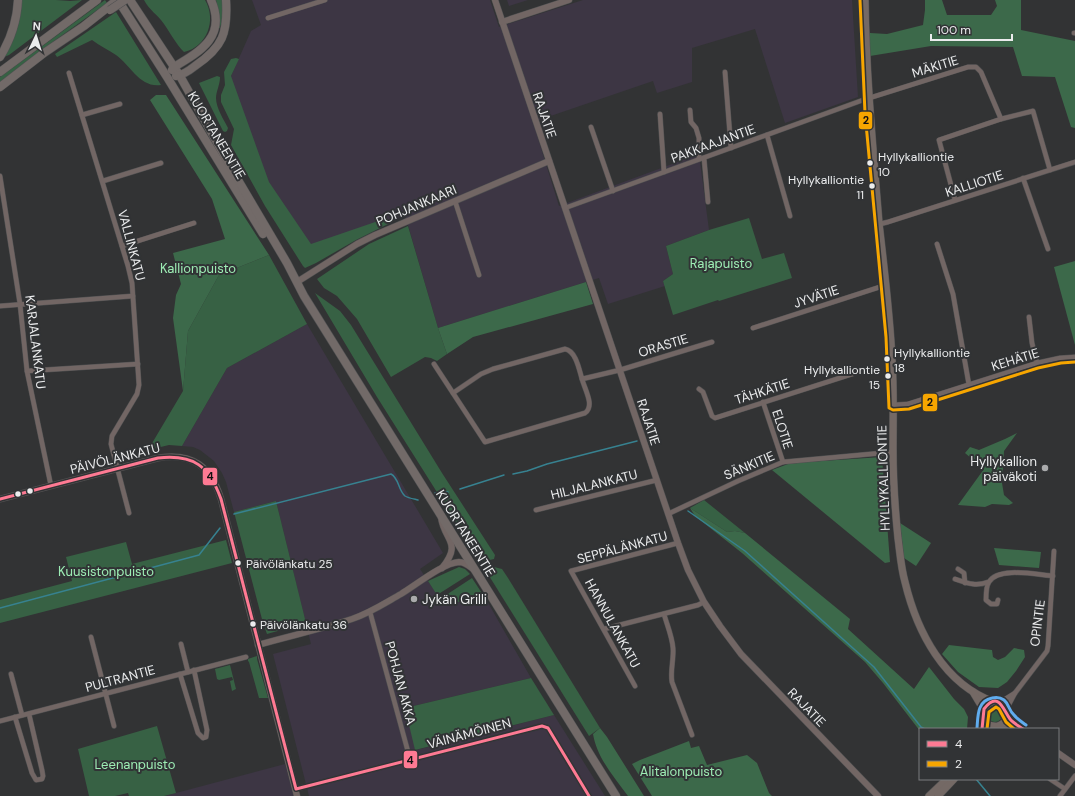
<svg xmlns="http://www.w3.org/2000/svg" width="1075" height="796" font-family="'DM Sans',sans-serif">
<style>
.commercial{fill:#3d3644}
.green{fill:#376144}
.forest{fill:#3c694a}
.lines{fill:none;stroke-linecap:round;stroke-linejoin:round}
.stream{stroke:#378290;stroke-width:1.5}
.minor-casing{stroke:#505152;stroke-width:5.5}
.tertiary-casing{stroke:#505152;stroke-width:7}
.secondary-casing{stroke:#505152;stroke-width:8}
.trunk-casing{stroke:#505152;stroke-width:9}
.minor{stroke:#726664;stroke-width:4.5}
.tertiary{stroke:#726664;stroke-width:6}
.secondary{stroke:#746965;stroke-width:7}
.trunk{stroke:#726a68;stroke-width:8}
.trunk-bridge-casing{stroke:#505152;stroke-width:9;stroke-linecap:butt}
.trunk-bridge{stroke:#726a68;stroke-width:8}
.bus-1-casing{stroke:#313335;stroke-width:6}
.bus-2-casing{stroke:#313335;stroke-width:6}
.bus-3-casing{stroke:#313335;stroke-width:6}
.bus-1{stroke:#fe7a93;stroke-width:3}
.bus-2{stroke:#f7a600;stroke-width:3}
.bus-3{stroke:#60acee;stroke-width:3}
.bus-dot{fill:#ebeced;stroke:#313335;stroke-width:1.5}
.poi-dot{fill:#aaabac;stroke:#313335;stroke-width:1.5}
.labels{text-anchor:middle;stroke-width:4;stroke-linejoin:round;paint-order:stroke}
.bus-label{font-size:12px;fill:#ebeced;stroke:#313335;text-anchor:start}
.street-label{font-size:13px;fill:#ebeced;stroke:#313335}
.park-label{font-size:13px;fill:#9dedb4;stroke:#313335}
.poi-label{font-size:13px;fill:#ebeced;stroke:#313335;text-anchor:end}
.line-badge{stroke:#313335;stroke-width:1.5}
.pale-badge-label{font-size:11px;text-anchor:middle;font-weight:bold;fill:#111}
</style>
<rect width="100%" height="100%" fill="#323334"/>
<g class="commercial">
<path d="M252,0H490L499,27L583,0H852L858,97L785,123L755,29L692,48V82L657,93L653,81L533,122L559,206L699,154L709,230L666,246L673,274L663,281L665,286L608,304L599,278L438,328L405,215L309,256L260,185L228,83L251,31L261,25Z"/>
<path d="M507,0H528L509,6Z"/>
<path d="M307,324L443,553L420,569L444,605L472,599L487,601L531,678L405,708L416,750L554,715L605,796H309L273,654L311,644L276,501L234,512L226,482L222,473L214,461L200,450L193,447L182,446L227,368Z"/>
<path d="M285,764L294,796H164L176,793Z"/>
</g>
<g class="green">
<path d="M22,0H56L70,1L82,0L9,55L4,57C16,37 20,24 22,0Z"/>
<path d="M105,0L107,3L50,44L0,84V77Z"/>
<path d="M144,0H205C217,20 207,47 184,52C176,44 171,34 164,24C158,15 149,10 144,0Z"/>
<path d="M216,0H223V16L220,28H218L219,15Z"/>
<path d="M116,12L161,85C140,88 131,66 116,55C109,50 100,46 92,40L57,57L55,54Z"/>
<path d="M236,58L239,59L231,76L269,182L311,244L384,219L388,224L356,240L316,263L305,268L303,266L265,206L231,145L234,129L221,102V95L225,85L224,72L231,59Z"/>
<path d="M217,76L220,77C220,85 216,91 216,98C216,108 224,120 228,128L227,131L225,132L223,131L199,83Z"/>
<path d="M749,218L762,259L784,253L792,278L719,301L718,300L673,315L663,281L673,274L666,246L709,230Z"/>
<path d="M408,226L438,328L447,354L437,361L431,358L425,357L391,377L357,319L337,296L324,288L317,279L369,244Z"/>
<path d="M269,255L307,324L227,368L182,446L169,445L148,450L183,391L188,331L219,275Z"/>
<path d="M315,293L340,311L351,325L442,473L495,555L494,559L481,562L377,397Z"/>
<path d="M704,500L745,533L735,531L727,532L690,508Z"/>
<path d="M276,501L306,623L267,634L263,623L234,512Z"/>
<path d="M226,540L232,563L0,623V600L72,581L66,557L126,542L132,564Z"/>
<path d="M459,567L465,569L470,574L437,595L428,581Z"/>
<path d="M494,567L502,569L508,578L600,728L589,736L486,571Z"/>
<path d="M472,578L487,601L472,599L444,605L440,599Z"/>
<path d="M257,656V659L268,698H259L249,662L248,661V659Z"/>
<path d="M230,665L236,689L232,691L230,681L233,680L232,677L219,680L217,679L215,669Z"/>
<path d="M531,678L554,715L415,750L405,708Z"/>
<circle cx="995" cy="715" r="7"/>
<path d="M157,726L176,793L164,796H129L128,793L115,796H89L78,749Z"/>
</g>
<g class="forest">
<path d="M925,0H942L947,15H991L997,6L995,0H1021V30L1075,41V128L1071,127L1055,77L1022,76L1013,47L931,46L870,56V33L887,34L923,25L925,10Z"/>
<path d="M156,95H166L269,255L219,275L188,331L183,391L173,318L176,295L181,284L173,253L225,239L212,199L150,100Z"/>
<path d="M1075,261V345L1054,267Z"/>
<path d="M586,282L593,304L473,337L447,354L438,328Z"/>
<path d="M1017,433L1004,451L1002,483L1004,495L1013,503L1009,505L992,504L985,507L958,505L984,469L965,453L970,447L979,450L1005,439Z"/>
<path d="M882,457L890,562L885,563L772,470L788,464L806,462Z"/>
<path d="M690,508L727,532L735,531L745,533L850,619L848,629L914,689L929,667L954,699L964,709L968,717L967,729H920V731L883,683L865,662L742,553L695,516Z"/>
<path d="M900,523L931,543L916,566L904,558Z"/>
<path d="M994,548L1041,552L1039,568L999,565Z"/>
<path d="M949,645L992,650L993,657L998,660L1005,657L1014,648L1024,650L1025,657L1016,671L1007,682L998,688L979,687L958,672L942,654Z"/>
<path d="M600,728L607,737L644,796H628C614,777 597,758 593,734Z"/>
<path d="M689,741L691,748L699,746L707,765L747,755L757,763L769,793L772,796H652L632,764L640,760Z"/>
</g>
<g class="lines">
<g class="stream">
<path d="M513,474L527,471L547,464L637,441"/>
<path d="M460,489L504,475"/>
<path d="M435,493L448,492"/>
<path d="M688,511L745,551L874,667L921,727L925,729"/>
<path d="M234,514L391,474C399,478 398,490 405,496C408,498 414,499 418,500"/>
<path d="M0,608L199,555L220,528"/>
<path d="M976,779L990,796"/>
</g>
<defs>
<g id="minor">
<path d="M268,18L325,0"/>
<path d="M1074,33H1075"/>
<path d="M725,72L731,148"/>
<path d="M69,73L128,266L132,283L139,385L137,394L112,436L111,444L129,513"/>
<path d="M690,110L691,122L696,128L699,138V159"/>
<path d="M660,114L664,172"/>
<path d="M82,115L120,104"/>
<path d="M591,127L613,191"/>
<path d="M767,135L790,216"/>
<path d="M704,158L708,202"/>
<path d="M0,176L20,304L27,371L51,486"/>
<path d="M1023,178L1048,249"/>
<path d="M103,181L161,163"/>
<path d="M955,200L939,140L1001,119L1033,111L1050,170"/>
<path d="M455,201L479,275"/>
<path d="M565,208L863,100L968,67H976L981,72L1001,119"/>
<path d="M880,224L888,222L1075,162"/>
<path d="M937,244L953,294L969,385"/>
<path d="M122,246L194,223"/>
<path d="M0,306L133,296"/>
<path d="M1029,317L1032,343L1037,363"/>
<path d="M753,328L886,285"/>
<path d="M434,364L485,442L585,413C595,406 585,390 582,379"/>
<path d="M27,371L138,364"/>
<path d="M699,389L703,392L712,416L715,418L871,368"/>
<path d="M453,393L481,374L493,369L565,349C576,351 579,369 582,379L620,370L712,342"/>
<path d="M763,402L783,462"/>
<path d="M893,405L908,404L1037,363L1060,358L1075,357"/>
<path d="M536,510L657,480"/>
<path d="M668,514L738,481L783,462L893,452"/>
<path d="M958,569L964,573L965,583"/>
<path d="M955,579C967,583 976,587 988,582"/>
<path d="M998,600L997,604H991L986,600C986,595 986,586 989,582C998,566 1038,575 1053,576"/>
<path d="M370,612L410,759"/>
<path d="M664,614C667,625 672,636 673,648C674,659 670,671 672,682L692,735"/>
<path d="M604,629L698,605L704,602"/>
<path d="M91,637L114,726"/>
<path d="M181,644L188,672"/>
<path d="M11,674L22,715"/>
<path d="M180,674L198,733L203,738L206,737L207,730L194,670"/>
<path d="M635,686L571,571L678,543"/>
<path d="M999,703L1015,693L1047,651L1048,646L1054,551"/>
<path d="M1006,710L1015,693"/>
<path d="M15,717L32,773L36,780L42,779L43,776L42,770L29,714"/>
<path d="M0,721L246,657"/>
<path d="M1050,779L1065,789"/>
<path d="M296,789L542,726L548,728L589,796"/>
<path d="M1060,796L1075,776"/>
</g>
<g id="tertiary">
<path d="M495,0L678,543L688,570L704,602L720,626L741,654L878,796"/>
<path d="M502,22L569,0"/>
<path d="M297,282L357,244L375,235L549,161"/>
<path d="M0,499L158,458C193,452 211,467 221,499L297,796"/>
<path d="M441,517C444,541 463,542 442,568"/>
<path d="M258,645C289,636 322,629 352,619C370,613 385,603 401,594C416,585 443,563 459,562C465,562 469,566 473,569"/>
<path d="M1007,715L1023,729"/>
<path d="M1000,726L1019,729"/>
<path d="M1058,753L1075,765"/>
</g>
<g id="secondary">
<path d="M865,0C866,74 873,149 879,223C884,268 890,314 892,360C894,389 893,419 893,449C893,479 895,509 898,538C900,553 901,568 905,582C917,632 944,684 994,702"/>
<path d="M973,692L982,707L983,711"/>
<path d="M982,729C983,722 981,713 985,707C995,695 1009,706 1006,720C1001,727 995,728 987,724L983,716"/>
<path d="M929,796L947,779"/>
<path d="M938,796L954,779"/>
</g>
<g id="trunk">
<path d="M118,0L167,77L263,234"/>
<path d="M130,0L180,76L238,180L287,263L304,296L616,796"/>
<path d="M0,57C11,39 17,21 18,0"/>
<path d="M172,70L174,67C201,51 227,36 211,0"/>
<path d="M0,72L97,0"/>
<path d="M176,76C183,75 190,70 195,66C223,47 228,33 226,0"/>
<path d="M0,87L44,53L84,26L117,0"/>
</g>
</defs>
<use href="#minor" class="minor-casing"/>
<use href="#tertiary" class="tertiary-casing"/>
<use href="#secondary" class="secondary-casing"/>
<use href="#trunk" class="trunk-casing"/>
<use href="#minor" class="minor"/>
<use href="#tertiary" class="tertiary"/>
<use href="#secondary" class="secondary"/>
<use href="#trunk" class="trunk"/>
<defs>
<path id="trunk-bridge" d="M110,10L125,0"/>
</defs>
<use href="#trunk-bridge" class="trunk-bridge-casing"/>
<use href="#trunk-bridge" class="trunk-bridge"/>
<defs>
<g id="bus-1">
<path d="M0,499L158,458C194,454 209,466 221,499L296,789L542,726L548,728L589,796"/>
<path d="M982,729L984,709C999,690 1003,710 1010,719C1013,723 1019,726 1023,729"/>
</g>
<g id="bus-2">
<path d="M860,0L865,113L886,337L889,408L893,410L909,409L1038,368L1061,363L1075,362"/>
<path d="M987,729L989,712L996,707L999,709L1006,722L1014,729"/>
</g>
<path id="bus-3" d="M977,728C978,716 977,701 992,698C996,697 1000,697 1004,700C1009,704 1009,711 1014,715C1017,719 1022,722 1026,725"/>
</defs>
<use href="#bus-1" class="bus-1-casing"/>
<use href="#bus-2" class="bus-2-casing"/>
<use href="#bus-3" class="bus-3-casing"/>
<use href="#bus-1" class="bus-1"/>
<use href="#bus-2" class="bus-2"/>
<use href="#bus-3" class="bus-3"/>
</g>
<g class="bus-dot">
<circle cx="870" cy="163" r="3.5"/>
<circle cx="872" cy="186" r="3.5"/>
<circle cx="887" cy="359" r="3.5"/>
<circle cx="888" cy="376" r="3.5"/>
<circle cx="30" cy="491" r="3.5"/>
<circle cx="18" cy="494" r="3.5"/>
<circle cx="238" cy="563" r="3.5"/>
<circle cx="253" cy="624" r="3.5"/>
</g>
<g class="poi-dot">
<circle cx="1045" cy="468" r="4"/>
<circle cx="414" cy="599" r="4"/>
</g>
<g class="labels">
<g class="bus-label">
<text x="878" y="161">Hyllykalliontie<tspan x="878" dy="15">10</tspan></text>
<text x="864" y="184" text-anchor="end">Hyllykalliontie<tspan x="864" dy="15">11</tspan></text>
<text x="894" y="357">Hyllykalliontie<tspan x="894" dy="15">18</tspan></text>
<text x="880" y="374" text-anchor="end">Hyllykalliontie<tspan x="880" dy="15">15</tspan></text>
<text x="246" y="568">Päivölänkatu 25</text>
<text x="260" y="629">Päivölänkatu 36</text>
</g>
<g class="street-label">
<text transform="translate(935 66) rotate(-17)" y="5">MÄKITIE</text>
<text transform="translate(545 115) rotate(71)" y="5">RAJATIE</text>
<text transform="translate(217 135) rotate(59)" y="5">KUORTANEENTIE</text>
<text transform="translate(713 143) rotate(-20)" y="5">PAKKAAJANTIE</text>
<text transform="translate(974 183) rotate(-18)" y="5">KALLIOTIE</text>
<text transform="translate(416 205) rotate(-23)" y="5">POHJANKAARI</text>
<text transform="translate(132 245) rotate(75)" y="5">VALLINKATU</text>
<text transform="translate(816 296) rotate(-18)" y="5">JYVÄTIE</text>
<text transform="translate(36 342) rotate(83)" y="5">KARJALANKATU</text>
<text transform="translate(663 345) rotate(-17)" y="5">ORASTIE</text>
<text transform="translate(1015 359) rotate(-17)" y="5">KEHÄTIE</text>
<text transform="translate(762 391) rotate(-18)" y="5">TÄHKÄTIE</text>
<text transform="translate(649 422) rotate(72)" y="5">RAJATIE</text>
<text transform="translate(783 429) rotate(72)" y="5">ELOTIE</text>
<text transform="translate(115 458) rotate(-14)" y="5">PÄIVÖLÄNKATU</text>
<text transform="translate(749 465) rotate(-23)" y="5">SÄNKITIE</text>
<text transform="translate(883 478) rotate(-92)" y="5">HYLLYKALLIONTIE</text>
<text transform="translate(594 484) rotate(-14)" y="5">HILJALANKATU</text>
<text transform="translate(466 533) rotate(58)" y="5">KUORTANEENTIE</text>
<text transform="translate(622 547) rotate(-15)" y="5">SEPPÄLÄNKATU</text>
<text transform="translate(613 623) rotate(61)" y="5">HANNULANKATU</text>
<text transform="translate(1037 623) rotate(-83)" y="5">OPINTIE</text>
<text transform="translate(120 678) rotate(-15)" y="5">PULTRANTIE</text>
<text transform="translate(401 683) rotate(75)" y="5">POHJAN AKKA</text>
<text transform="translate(807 707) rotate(46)" y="5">RAJATIE</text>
<text transform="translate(469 733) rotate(-15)" y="5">VÄINÄMÖINEN</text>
</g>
<g class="park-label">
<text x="721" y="268">Rajapuisto</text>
<text x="198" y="273">Kallionpuisto</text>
<text x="106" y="576">Kuusistonpuisto</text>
<text x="135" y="769">Leenanpuisto</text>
<text x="681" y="776">Alitalonpuisto</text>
</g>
<g class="poi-label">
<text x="1037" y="466">Hyllykallion<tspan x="1037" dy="15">päiväkoti</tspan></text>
<text x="422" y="604" text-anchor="start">Jykän Grilli</text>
</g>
</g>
<g class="line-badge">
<rect x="858" y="111" width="15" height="19" rx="4" fill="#f7a600"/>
<rect x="922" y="393" width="16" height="19" rx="4" fill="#f7a600"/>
<rect x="202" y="467" width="16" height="19" rx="4" fill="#fe7a93"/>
<rect x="403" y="750" width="15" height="19" rx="4" fill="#fe7a93"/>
</g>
<g class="pale-badge-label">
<text x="866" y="124">2</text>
<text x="930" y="406">2</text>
<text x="210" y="480">4</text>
<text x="410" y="764">4</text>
</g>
<rect x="919" y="728" width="140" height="52" fill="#313335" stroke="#7b7d7f"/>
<rect x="927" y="741" width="20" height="6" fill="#fe7a93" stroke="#7b7d7f"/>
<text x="955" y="748" font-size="12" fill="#ebeced">4</text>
<rect x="927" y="761" width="20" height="6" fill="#f7a600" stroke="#7b7d7f"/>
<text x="955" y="768" font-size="12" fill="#ebeced">2</text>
<g transform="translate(36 36) rotate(4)" stroke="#313335" stroke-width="3" paint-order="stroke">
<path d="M0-3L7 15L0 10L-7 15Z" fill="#ebeced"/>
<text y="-6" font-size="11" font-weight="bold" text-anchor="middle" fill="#ebeced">N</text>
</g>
<path d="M931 34v6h81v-6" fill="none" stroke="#ebeced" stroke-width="2"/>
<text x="937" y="34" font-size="12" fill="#ebeced" stroke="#313335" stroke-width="3" paint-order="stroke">100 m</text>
</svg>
